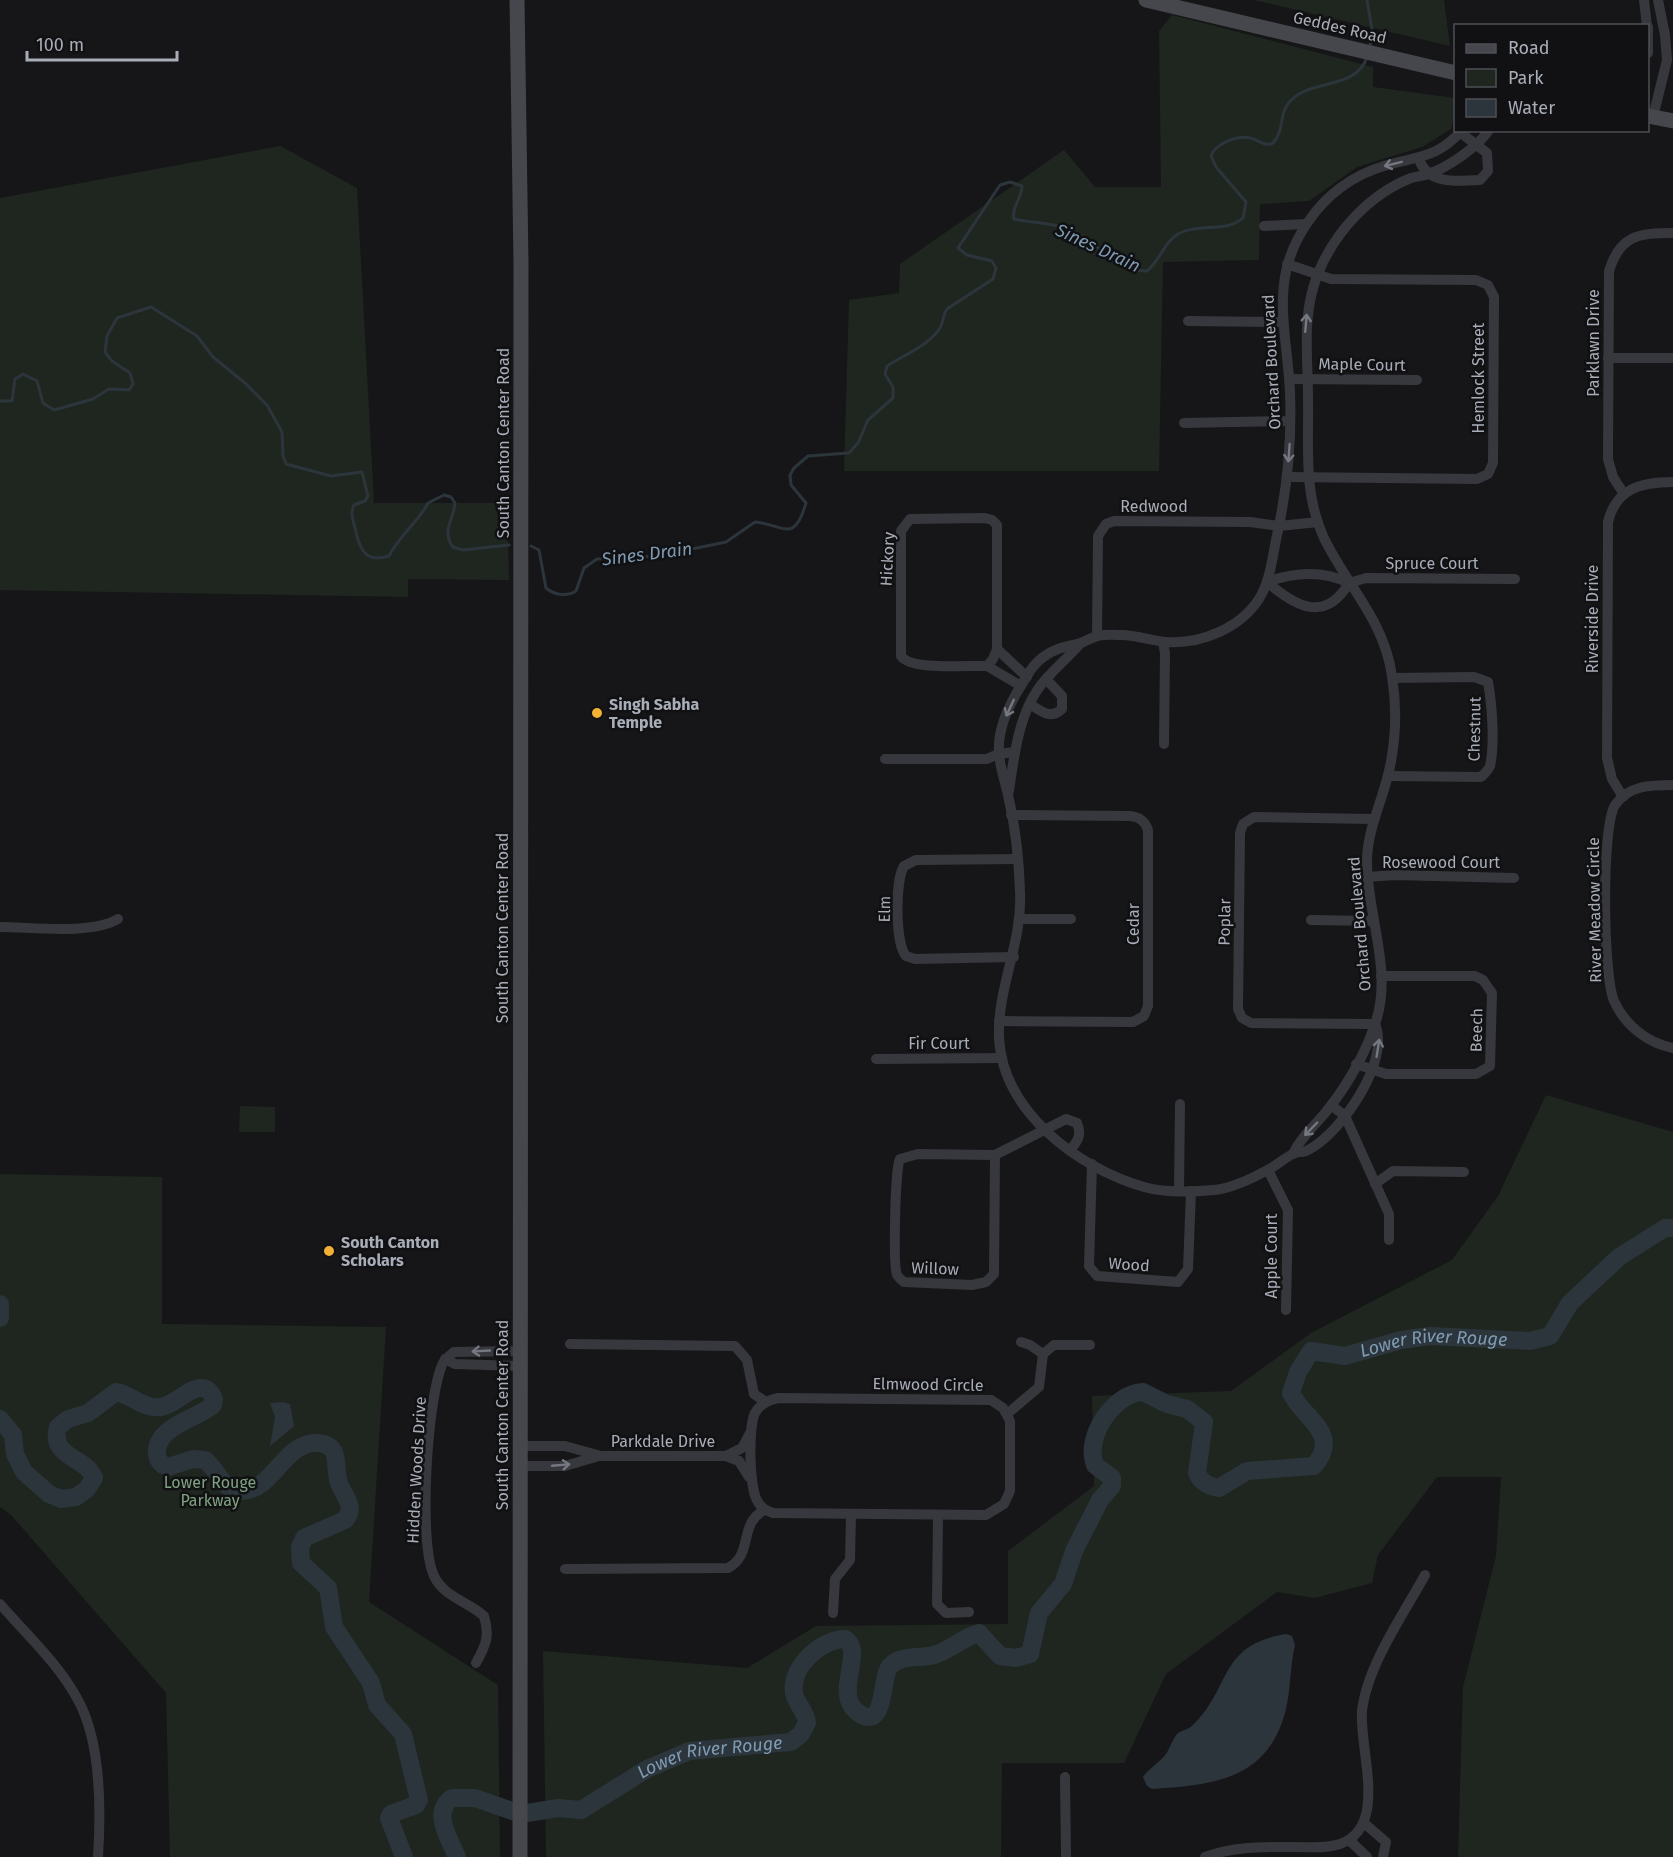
<svg xmlns="http://www.w3.org/2000/svg" width="1673" height="1857" font-family="'Fira Sans',sans-serif">
<style>
.green{fill:#1e261f}
.water{fill:#2c353c}
.lines{fill:none;stroke-linecap:round;stroke-linejoin:round}
.stream{stroke:#2c353c;stroke-width:3}
.river{stroke:#2c353c;stroke-width:18}
.street{stroke:#37383d;stroke-width:10}
.secondary{stroke:#45474d;stroke-width:15}
.oneway{stroke:#757881}
.poi-dot{fill:#f2b134;stroke:#111113;stroke-width:2}
.labels{text-anchor:middle;stroke-width:5;stroke-linejoin:round;paint-order:stroke}
.street-label{font-size:16px;fill:#a8adb8;stroke:#111113}
.poi-label{font-size:16px;font-weight:bold;fill:#a8adb8;stroke:#111113;text-anchor:start}
.park-label{font-size:16px;fill:#7fa381;stroke:#111113}
.water-label{font-size:18px;font-style:italic;fill:#7f9bb3;stroke:#111113}
</style>
<rect width="100%" height="100%" fill="#161618"/>
<g class="green">
<path d="M1254,0H1444L1450,46Z"/>
<path d="M1172,15L1373,67V87L1455,98V115L1451,129L1422,147L1357,167L1309,201L1260,204L1259,260L1163,262L1159,471H844L849,300L899,293L900,264L1064,150L1095,187H1161L1159,31Z"/>
<path d="M280,146L357,188L374,503H507L509,580L408,579V597L0,590V198Z"/>
<path d="M1546,1095L1673,1132V1857H1458L1463,1687L1496,1556L1501,1477H1437L1378,1555L1372,1583L1315,1598L1277,1592L1166,1674L1124,1763H1002L1001,1857H546L543,1651L747,1668L816,1626L1008,1624V1551L1094,1486L1092,1396L1231,1391L1311,1333L1452,1260L1498,1196Z"/>
<path d="M240,1106L275,1107V1132H239Z"/>
<path d="M0,1174L162,1177V1324L386,1327L369,1602L498,1685L500,1857H170L166,1693L12,1516L0,1507Z"/>
</g>
<g class="water">
<path d="M283,1402L290,1404L294,1426L270,1446L275,1417L270,1403Z"/>
<path d="M1286,1634L1292,1636L1295,1645C1290,1666 1291,1688 1286,1709C1269,1779 1215,1785 1152,1789L1147,1786L1143,1777C1149,1768 1159,1763 1166,1754C1170,1748 1172,1740 1177,1734C1181,1730 1188,1730 1193,1725C1232,1687 1218,1645 1286,1634Z"/>
</g>
<g class="lines">
<g class="stream">
<path d="M1367,0L1373,35L1369,48"/>
<path d="M0,401H12L15,379L23,374L37,381L43,403L54,410L93,399L109,389L129,390L133,384L130,373L112,361L105,352L107,336L117,318L151,307L197,336L213,357L245,383L267,405L282,432L283,456L286,464L331,476L362,472L368,496L365,501L354,505C350,513 353,520 355,528C359,547 364,564 389,556C399,536 419,521 428,503L444,495L451,497L455,503C454,519 441,531 453,547L463,550L509,545"/>
<path d="M531,546L539,550L546,588C554,595 567,597 576,591L584,568L597,559L658,556L726,542L755,522C785,525 794,544 806,503L791,485L790,475L794,468L808,456L849,453L858,443L868,420L893,398V387L885,374L887,366C904,355 925,347 938,331C944,324 942,316 947,309L993,279L996,268L992,261L967,255L958,248L1000,185L1010,182L1022,186C1022,198 1011,208 1014,219C1037,224 1061,222 1082,236C1101,248 1122,272 1147,271C1160,261 1165,240 1180,233C1200,223 1226,233 1243,218L1246,202L1216,167L1211,156C1215,144 1237,135 1250,138C1260,140 1263,147 1273,143C1288,126 1274,110 1299,94C1321,81 1358,86 1367,57"/>
</g>
<g class="river">
<path d="M0,1304V1318"/>
<path d="M0,1419L13,1435L15,1454L24,1472L49,1494L61,1499L76,1497L87,1489L94,1478C86,1456 49,1458 58,1427L68,1419L88,1413L116,1392C131,1394 144,1410 161,1407C178,1405 202,1371 214,1399L213,1405C197,1419 155,1426 157,1454C158,1461 161,1465 168,1467L193,1459L205,1460C218,1470 223,1492 242,1491C274,1490 284,1441 318,1443C343,1445 333,1467 339,1483C343,1495 357,1507 345,1520L304,1538L300,1547L301,1563L328,1588L334,1627L371,1683L377,1705L403,1734L419,1800L416,1805L391,1814L389,1818L404,1857"/>
<path id="s1" d="M457,1857C450,1840 431,1812 452,1798H475L521,1814L558,1808L581,1810L647,1769L689,1751L791,1742L801,1734L807,1723C806,1711 796,1704 794,1693C790,1667 821,1639 845,1639C865,1650 834,1693 856,1711C887,1736 880,1677 890,1666C902,1654 920,1659 934,1655C951,1650 963,1637 979,1633L1000,1656L1016,1658L1030,1654L1039,1613L1063,1584L1074,1551L1100,1500L1112,1486V1478L1095,1465C1084,1438 1113,1393 1143,1392L1167,1404L1187,1409L1204,1422L1197,1473C1201,1483 1209,1486 1219,1488L1247,1471L1314,1466C1342,1433 1303,1419 1291,1393L1298,1372L1311,1351L1345,1356L1401,1340L1430,1336L1530,1341L1550,1336L1570,1303L1619,1257L1665,1228H1673"/>
</g>
<g class="street">
<path d="M1644,0L1647,26"/>
<path d="M1648,27V53"/>
<path d="M1653,117L1667,60L1665,35L1658,0"/>
<path d="M1419,159C1427,185 1458,181 1480,180L1488,171L1487,153L1461,133"/>
<path d="M1264,226L1306,224"/>
<path d="M1287,264L1331,279L1476,280L1488,285L1494,297L1493,463L1488,474L1477,479L1287,477"/>
<path d="M1188,321L1281,322"/>
<path d="M1608,358H1673"/>
<path d="M1289,379L1417,380"/>
<path d="M1184,423L1290,421"/>
<path d="M1624,494L1613,477L1608,459L1609,271C1620,235 1639,233 1673,233"/>
<path d="M1267,582C1296,607 1325,623 1349,583"/>
<path d="M1267,582C1295,572 1322,570 1349,583"/>
<path d="M1349,583L1366,578L1515,579"/>
<path d="M1097,636L1098,536L1106,524L1114,521L1250,522L1279,526L1318,522"/>
<path d="M1163,642L1165,653L1164,744"/>
<path d="M997,649L993,659L987,666C968,665 911,671 901,656V531L910,519L985,518L992,520L997,525V649L1027,677"/>
<path d="M987,666L1021,686"/>
<path d="M1030,704C1041,711 1050,720 1062,709V696L1046,679"/>
<path d="M885,759H987L998,754L1015,752"/>
<path d="M1388,776L1481,777C1484,774 1488,771 1490,766C1495,744 1492,704 1488,682L1474,677L1393,678"/>
<path d="M1673,785C1651,785 1629,785 1615,805C1601,828 1603,975 1614,1001C1625,1025 1647,1043 1673,1048"/>
<path d="M1009,791C1014,757 1018,718 1038,689C1049,673 1066,660 1079,645"/>
<path d="M1623,797L1612,779L1607,758L1608,522C1616,488 1642,482 1673,482"/>
<path d="M1373,819L1254,817L1243,824L1240,833L1238,1009L1242,1018L1251,1023L1375,1024"/>
<path d="M1368,877L1394,875L1514,878"/>
<path d="M1020,919H1071"/>
<path d="M1311,920L1373,921"/>
<path d="M0,927C32,927 91,935 118,919"/>
<path d="M1014,957L915,959L906,956C895,944 895,880 904,866L916,860L1018,859"/>
<path d="M999,1021L1133,1022L1144,1016L1148,1006V830C1145,821 1140,817 1130,816L1011,815"/>
<path d="M1375,1024C1391,1061 1342,1131 1310,1149C1300,1155 1305,1149 1293,1154C1286,1157 1278,1164 1271,1168C1255,1177 1232,1188 1214,1190C1192,1192 1165,1193 1144,1187C1078,1168 1003,1112 999,1038C997,987 1023,942 1020,891C1019,859 1015,825 1008,795C1003,773 996,757 1000,735C1004,712 1018,690 1030,671C1040,656 1056,648 1073,645C1082,644 1089,638 1098,636C1105,634 1116,635 1124,635C1139,636 1153,641 1167,642C1202,644 1240,628 1259,599C1270,581 1272,560 1276,540C1287,491 1292,442 1290,392C1287,329 1268,279 1308,222C1326,195 1353,175 1384,166C1417,156 1437,159 1462,130"/>
<path d="M876,1059L1002,1058"/>
<path d="M1356,1064L1386,1074H1476L1490,1066L1492,993L1483,980L1475,976H1381"/>
<path d="M1331,1105L1345,1116L1389,1214V1240"/>
<path d="M1293,1154C1301,1136 1317,1124 1329,1108C1348,1084 1367,1051 1376,1021C1393,969 1366,912 1367,859C1368,829 1381,804 1388,775C1396,743 1397,708 1392,676C1384,619 1346,585 1323,536C1303,491 1309,445 1308,398C1308,353 1301,314 1319,271C1336,231 1370,194 1411,178C1417,176 1423,176 1428,174C1447,168 1478,147 1489,130"/>
<path d="M995,1155L994,1274L986,1282L972,1285L904,1282C901,1280 899,1278 897,1275C893,1266 895,1167 900,1159L918,1154L995,1155L1066,1119L1077,1123C1082,1135 1078,1141 1070,1150"/>
<path d="M1092,1164L1089,1266L1097,1276L1178,1282L1188,1269L1191,1191"/>
<path d="M1268,1170L1288,1210L1286,1310"/>
<path d="M1375,1184L1393,1171L1464,1172"/>
<path d="M1179,1190L1180,1104"/>
<path d="M1021,1342L1030,1345L1043,1354"/>
<path d="M570,1344L735,1346L747,1360L754,1394L766,1402"/>
<path d="M1043,1354L1054,1345H1090"/>
<path d="M445,1359L455,1364L519,1366"/>
<path d="M778,1398L991,1400L1003,1408L1010,1421V1491L1004,1504L986,1515L773,1513C767,1511 761,1508 758,1502C749,1490 748,1427 755,1413C760,1404 768,1400 778,1398Z"/>
<path d="M1007,1414L1039,1387L1043,1354"/>
<path d="M520,1446H565L601,1456H726L739,1461L749,1477"/>
<path d="M726,1456L742,1448L750,1433"/>
<path d="M520,1466H565L599,1456"/>
<path d="M938,1515L937,1604L946,1613L969,1612"/>
<path d="M565,1569L728,1568C754,1555 738,1522 765,1510"/>
<path d="M0,1604C26,1634 59,1664 78,1700C101,1742 101,1810 98,1857"/>
<path d="M833,1613L835,1579L850,1560L851,1514"/>
<path d="M476,1663C486,1645 490,1636 484,1616C467,1601 444,1597 434,1576C418,1541 427,1402 442,1365C444,1359 449,1356 454,1352L518,1351"/>
<path d="M1065,1777L1066,1857"/>
<path d="M1364,1823L1386,1842L1383,1857"/>
<path d="M1349,1840L1367,1857"/>
<path d="M1205,1857C1234,1846 1264,1847 1295,1847C1310,1847 1325,1849 1340,1844C1389,1827 1359,1750 1362,1711C1367,1666 1403,1615 1425,1575"/>
</g>
<g class="secondary">
<path d="M517,0L521,263L520,1857"/>
<path d="M1146,0L1456,73"/>
<path d="M1648,116L1673,121"/>
</g>
</g>
<defs><path id="oneway-shaft" d="M-6 0H5M1.5-3L5.5 0L1.5 3" fill="none" stroke-width="1.6" stroke-linecap="round" stroke-linejoin="round" transform="scale(1.5)"/></defs>
<g class="oneway">
<use href="#oneway-shaft" transform="translate(1393 164) rotate(166)"/>
<use href="#oneway-shaft" transform="translate(1306 323) rotate(-85)"/>
<use href="#oneway-shaft" transform="translate(1289 453) rotate(94)"/>
<use href="#oneway-shaft" transform="translate(1010 708) rotate(115)"/>
<use href="#oneway-shaft" transform="translate(1378 1048) rotate(-81)"/>
<use href="#oneway-shaft" transform="translate(1311 1129) rotate(134)"/>
<use href="#oneway-shaft" transform="translate(481 1351) rotate(177)"/>
<use href="#oneway-shaft" transform="translate(561 1465) rotate(-5)"/>
</g>
<g class="poi-dot">
<circle cx="597" cy="713" r="6"/>
<circle cx="329" cy="1251" r="6"/>
</g>
<g class="labels">
<g class="street-label">
<text transform="translate(1340 27) rotate(13)" y="6">Geddes Road</text>
<text transform="translate(1593 343) rotate(-90)" y="6">Parklawn Drive</text>
<text transform="translate(1271 362) rotate(-93)" y="6">Orchard Boulevard</text>
<text transform="translate(1362 364) rotate(1)" y="6">Maple Court</text>
<text transform="translate(1478 378) rotate(-90)" y="6">Hemlock Street</text>
<text transform="translate(503 443) rotate(-90)" y="6">South Canton Center Road</text>
<text x="1154" y="512">Redwood</text>
<text transform="translate(887 559) rotate(-87)" y="6">Hickory</text>
<text x="1432" y="569">Spruce Court</text>
<text transform="translate(1592 619) rotate(-90)" y="6">Riverside Drive</text>
<text transform="translate(1474 729) rotate(-89)" y="6">Chestnut</text>
<text x="1441" y="868">Rosewood Court</text>
<text transform="translate(884 909) rotate(-89)" y="6">Elm</text>
<text transform="translate(1594 910) rotate(-91)" y="6">River Meadow Circle</text>
<text transform="translate(1224 922) rotate(-89)" y="6">Poplar</text>
<text transform="translate(1133 924) rotate(-90)" y="6">Cedar</text>
<text transform="translate(1359 924) rotate(-95)" y="6">Orchard Boulevard</text>
<text transform="translate(502 928) rotate(-90)" y="6">South Canton Center Road</text>
<text transform="translate(1476 1030) rotate(-89)" y="6">Beech</text>
<text x="939" y="1049">Fir Court</text>
<text transform="translate(1271 1256) rotate(-90)" y="6">Apple Court</text>
<text transform="translate(1129 1264) rotate(4)" y="6">Wood</text>
<text transform="translate(935 1268) rotate(2)" y="6">Willow</text>
<text transform="translate(928 1384) rotate(1)" y="6">Elmwood Circle</text>
<text transform="translate(502 1415) rotate(-90)" y="6">South Canton Center Road</text>
<text x="663" y="1447">Parkdale Drive</text>
<text transform="translate(416 1470) rotate(-87)" y="6">Hidden Woods Drive</text>
</g>
<g class="poi-label">
<text x="609" y="710">Singh Sabha<tspan x="609" dy="18">Temple</tspan></text>
<text x="341" y="1248">South Canton<tspan x="341" dy="18">Scholars</tspan></text>
</g>
<g class="park-label">
<text x="210" y="1488">Lower Rouge<tspan x="210" dy="18">Parkway</tspan></text>
</g>
<g class="water-label">
<text transform="translate(1098 248) rotate(25)" y="6">Sines Drain</text>
<text transform="translate(647 554) rotate(-7)" y="6">Sines Drain</text>
<text dy="6" stroke="none"><textPath href="#s1" startOffset="1695">Lower River Rouge</textPath></text>
<text dy="6" stroke="none"><textPath href="#s1" startOffset="340">Lower River Rouge</textPath></text>
</g>
</g>
<rect x="1454" y="24" width="195" height="108" fill="#111113" stroke="#4d4f55" stroke-width="1.5"/>
<rect x="1466" y="44" width="30" height="9" fill="#45474d" stroke="#4d4f55" stroke-width="1.5"/>
<text x="1508" y="54" font-size="18" fill="#a8adb8">Road</text>
<rect x="1466" y="69" width="30" height="18" fill="#1e261f" stroke="#4d4f55" stroke-width="1.5"/>
<text x="1508" y="84" font-size="18" fill="#a8adb8">Park</text>
<rect x="1466" y="99" width="30" height="18" fill="#2c353c" stroke="#4d4f55" stroke-width="1.5"/>
<text x="1508" y="114" font-size="18" fill="#a8adb8">Water</text>
<path d="M27 51v9h150v-9" fill="none" stroke="#a8adb8" stroke-width="3"/>
<text x="36" y="51" font-size="18" fill="#a8adb8" stroke="#111113" stroke-width="4.5" paint-order="stroke">100 m</text>
</svg>
